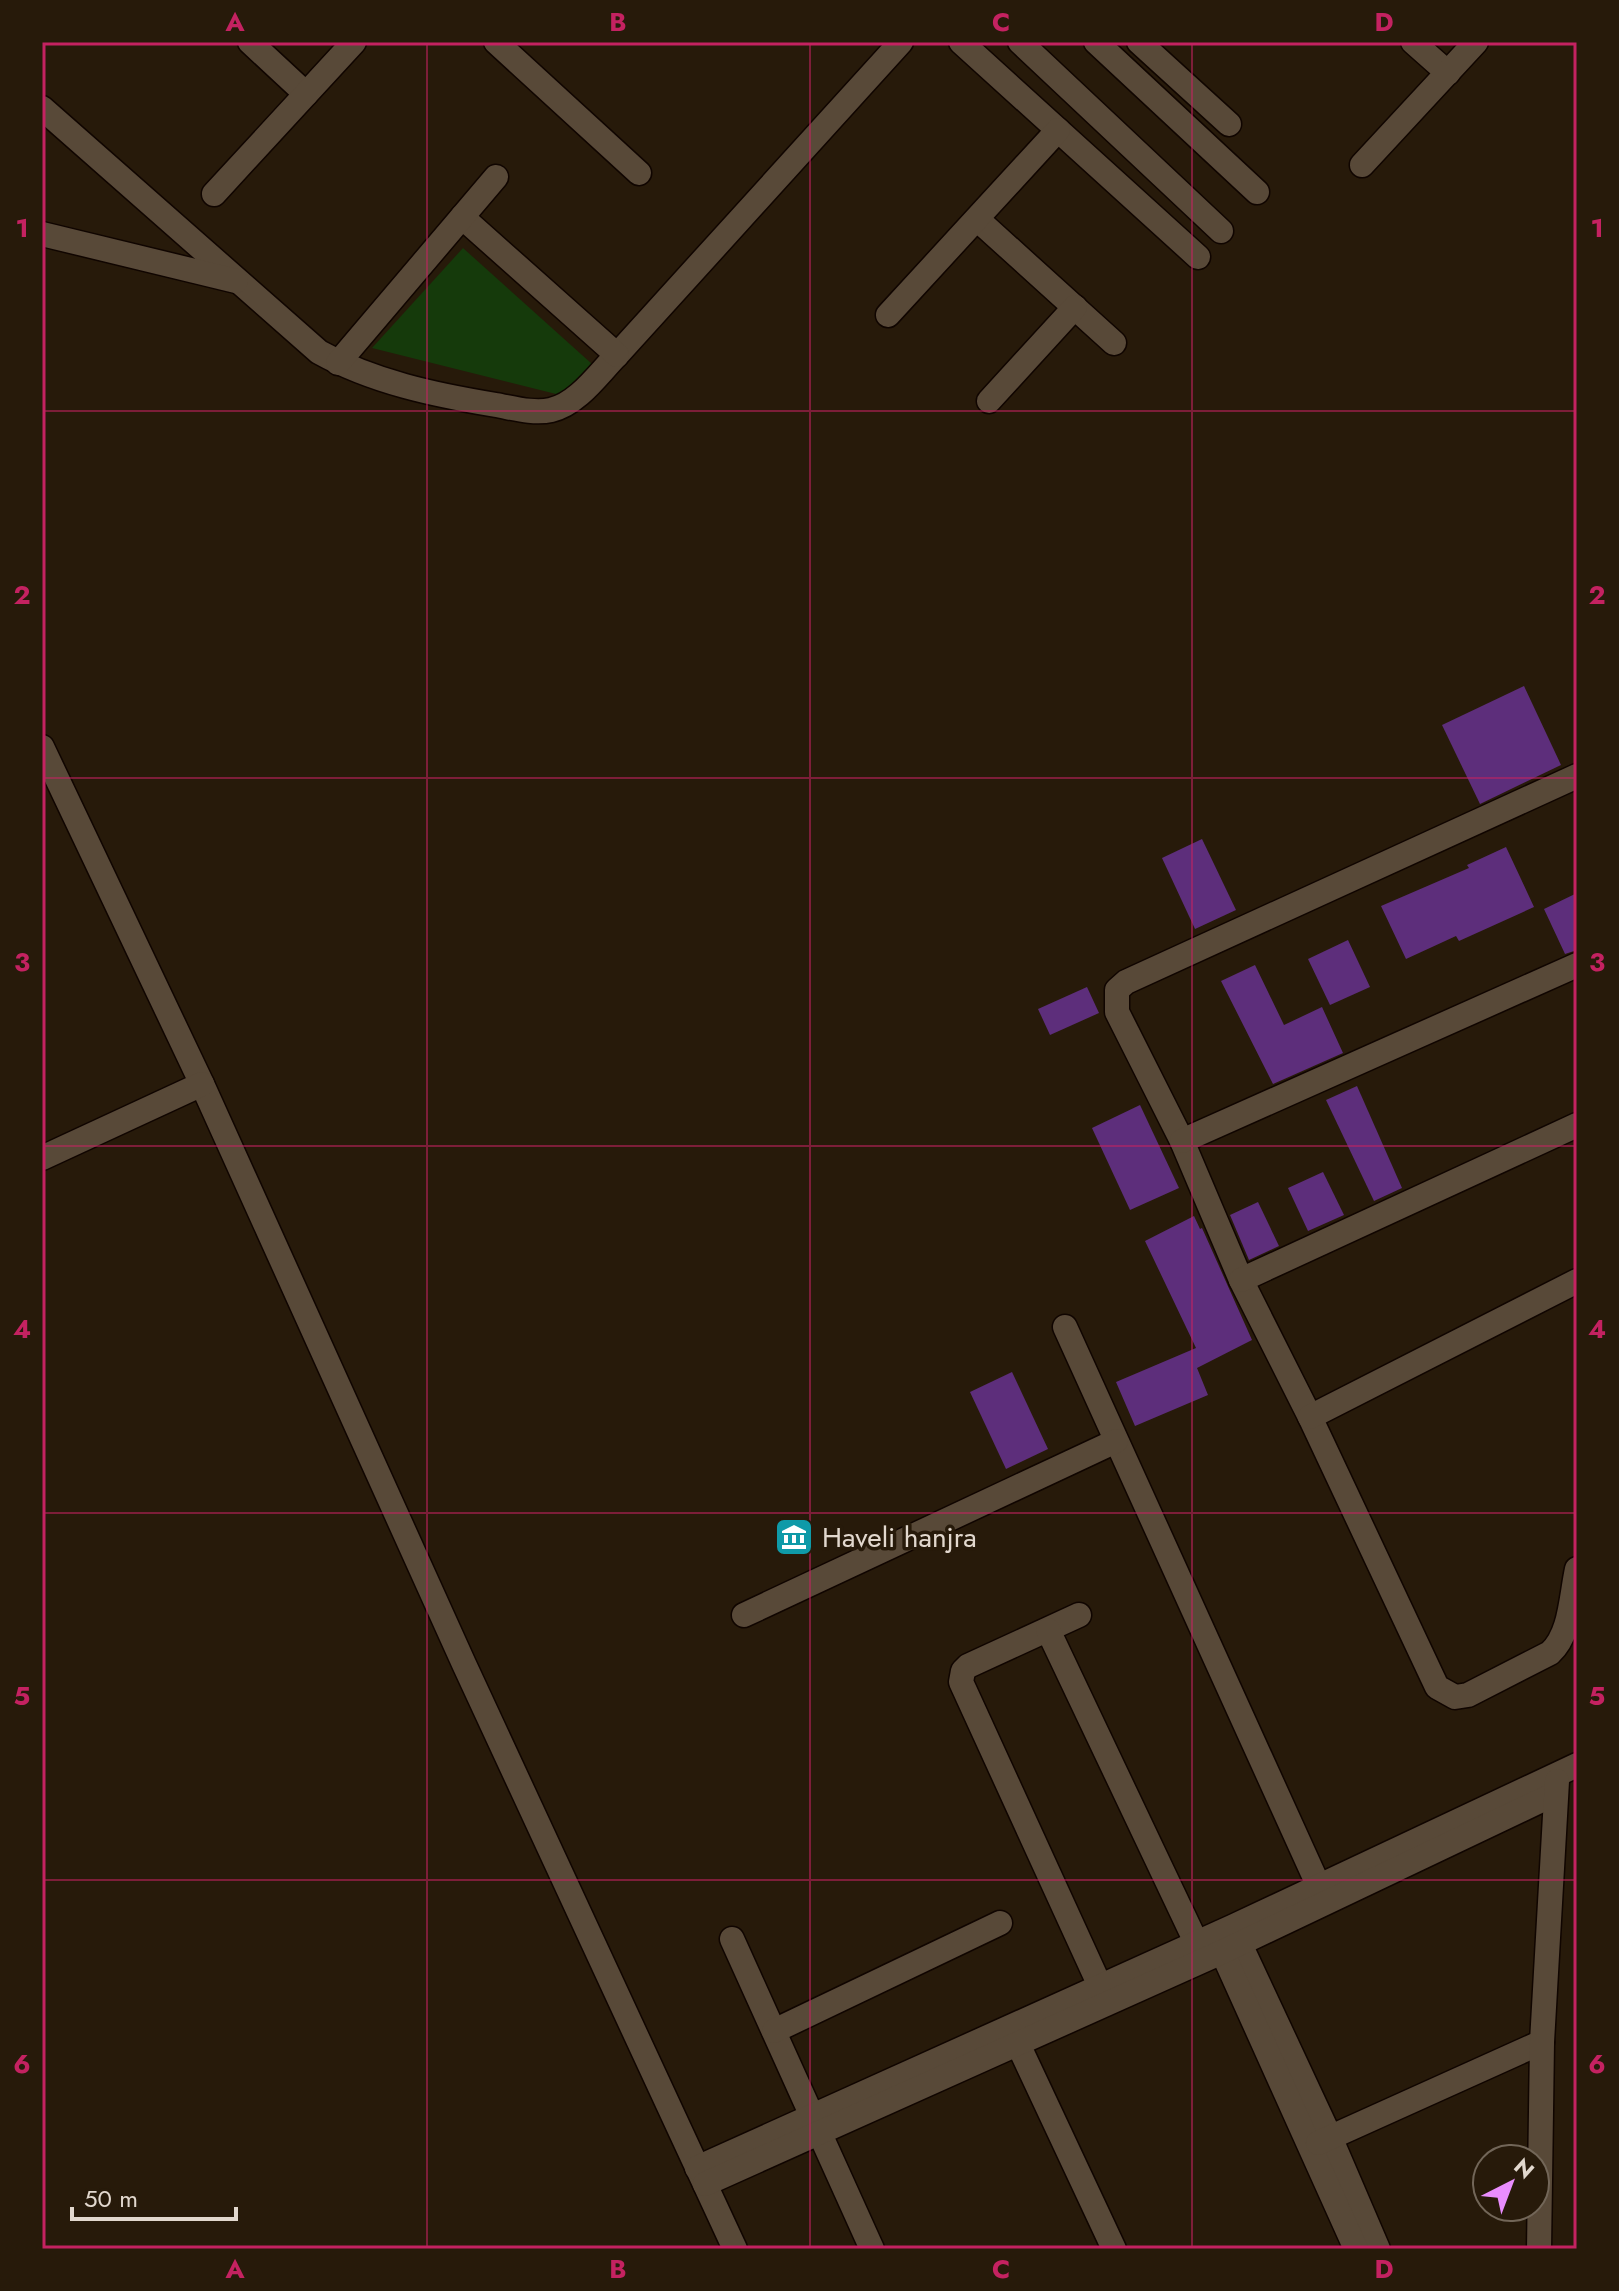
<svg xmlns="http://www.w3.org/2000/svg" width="1619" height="2291" font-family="Jost,sans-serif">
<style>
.green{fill:#153a0b}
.building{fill:#5d2e7b}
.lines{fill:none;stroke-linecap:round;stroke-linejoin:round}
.minor-casing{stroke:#100500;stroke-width:27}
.minor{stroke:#584938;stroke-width:24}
.grid{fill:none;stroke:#c42261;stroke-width:2;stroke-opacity:0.55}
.labels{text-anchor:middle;stroke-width:7;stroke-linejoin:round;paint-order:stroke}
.poi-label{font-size:28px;fill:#e2d8ce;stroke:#271a0a;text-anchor:start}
.neatline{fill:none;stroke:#c42261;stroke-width:3}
.grid-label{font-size:26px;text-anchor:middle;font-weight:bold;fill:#c42261}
</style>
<rect width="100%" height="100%" fill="#271a0a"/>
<path class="green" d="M463,248L592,364L564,396L372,348Z"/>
<g class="building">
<path d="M1524,686L1561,765L1480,804L1442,725Z"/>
<path d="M1202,839L1236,910L1195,929L1162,858Z"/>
<path d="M1506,847L1534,907L1459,941L1456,936L1406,959L1381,906L1469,868L1467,865Z"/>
<path d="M1577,893V950L1565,954L1544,909Z"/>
<path d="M1348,940L1370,987L1330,1005L1308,959Z"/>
<path d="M1255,965L1284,1025L1322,1007L1343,1053L1273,1084L1221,981Z"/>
<path d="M1087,987L1099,1013L1050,1035L1038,1009Z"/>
<path d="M1357,1086L1402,1188L1374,1201L1326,1100Z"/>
<path d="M1140,1105L1179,1188L1130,1210L1092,1128Z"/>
<path d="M1323,1172L1344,1215L1308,1231L1288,1188Z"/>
<path d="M1258,1202L1279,1246L1249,1260L1230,1215Z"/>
<path d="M1194,1216L1200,1229L1202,1228L1252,1340L1197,1368L1208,1395L1135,1426L1116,1382L1196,1348L1145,1241Z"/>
<path d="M1012,1372L1048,1449L1006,1469L970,1392Z"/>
</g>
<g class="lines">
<defs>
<g id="minor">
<path d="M250,42L306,94"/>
<path d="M496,42L639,173"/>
<path d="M961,42L1198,257"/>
<path d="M1020,42L1221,231"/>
<path d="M1096,42L1257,192"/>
<path d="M1139,42L1229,124"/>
<path d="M1413,42L1448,73"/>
<path d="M42,108L319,352C373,382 435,395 496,405C513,408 534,414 551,410C578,404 599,373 617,355L901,42"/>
<path d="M1362,165L1476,42"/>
<path d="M214,194L354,42"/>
<path d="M462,217L617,355"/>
<path d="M977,219L1114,343"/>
<path d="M42,234L236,281"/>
<path d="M888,315L1058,130"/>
<path d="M338,363L496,177"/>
<path d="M989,401L1075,307"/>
<path d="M42,747L202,1084L464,1664L735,2249"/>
<path d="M1577,776L1126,982L1117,990V1012L1182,1141L1241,1280L1310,1417L1437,1687L1455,1697L1468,1695L1550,1653C1571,1634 1571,1596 1577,1569"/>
<path d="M1182,1141L1577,965"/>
<path d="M42,1158L202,1084"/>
<path d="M1241,1280L1577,1125"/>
<path d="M1065,1327L1325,1900"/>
<path d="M1310,1417L1577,1281"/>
<path d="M744,1615L1116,1441"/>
<path d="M1079,1615L968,1666L963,1671L961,1682L1100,1986"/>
<path d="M1048,1630L1196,1942"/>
<path d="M1233,1929L1330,2137L1378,2249"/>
<path d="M1216,1938L1356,2249"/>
<path d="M732,1939L872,2249"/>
<path d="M774,2031L1000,1923"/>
<path d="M1018,2044L1114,2249"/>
<path d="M1318,2143L1542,2042"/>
<path d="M697,2168L1232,1927L1577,1765"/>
<path d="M705,2184L1222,1952L1546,1798"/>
<path d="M1539,2249L1542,2042L1557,1781"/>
</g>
</defs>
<use href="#minor" class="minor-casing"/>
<use href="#minor" class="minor"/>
</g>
<path class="grid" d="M427,42V2249M810,42V2249M1192,42V2249M42,411H1577M42,778H1577M42,1146H1577M42,1513H1577M42,1880H1577"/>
<defs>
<symbol id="museum-square" viewBox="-11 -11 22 22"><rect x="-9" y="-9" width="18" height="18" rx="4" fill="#0f9aa8" stroke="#271a0a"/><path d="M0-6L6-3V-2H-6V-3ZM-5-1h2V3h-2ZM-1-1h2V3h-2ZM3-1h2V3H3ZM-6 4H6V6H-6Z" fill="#fff"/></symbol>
</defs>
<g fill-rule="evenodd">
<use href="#museum-square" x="772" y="1515" width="44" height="44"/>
</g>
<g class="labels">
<g class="poi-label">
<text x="822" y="1547">Haveli hanjra</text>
</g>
</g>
<rect width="1619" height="2291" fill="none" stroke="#271a0a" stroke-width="88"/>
<g transform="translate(1511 2183) rotate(42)"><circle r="38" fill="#271a0a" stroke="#726658" stroke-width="2"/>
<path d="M0-6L14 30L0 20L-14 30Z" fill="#e98dfe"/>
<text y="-12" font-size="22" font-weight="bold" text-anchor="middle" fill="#e2d8ce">N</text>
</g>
<path d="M72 2207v12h164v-12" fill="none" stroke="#e2d8ce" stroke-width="4"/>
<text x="84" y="2207" font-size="24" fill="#e2d8ce" stroke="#271a0a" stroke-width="6" paint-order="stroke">50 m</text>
<rect x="44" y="44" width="1531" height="2203" class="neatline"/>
<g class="grid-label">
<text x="235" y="31">A</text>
<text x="618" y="31">B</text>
<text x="1001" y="31">C</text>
<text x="1384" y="31">D</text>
<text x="22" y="237">1</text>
<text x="1597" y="237">1</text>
<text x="22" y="604">2</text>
<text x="1597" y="604">2</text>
<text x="22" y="971">3</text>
<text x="1597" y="971">3</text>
<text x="22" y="1338">4</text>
<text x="1597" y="1338">4</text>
<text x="22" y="1705">5</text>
<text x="1597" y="1705">5</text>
<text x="22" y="2073">6</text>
<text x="1597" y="2073">6</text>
<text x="235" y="2278">A</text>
<text x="618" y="2278">B</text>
<text x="1001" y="2278">C</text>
<text x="1384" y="2278">D</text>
</g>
</svg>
